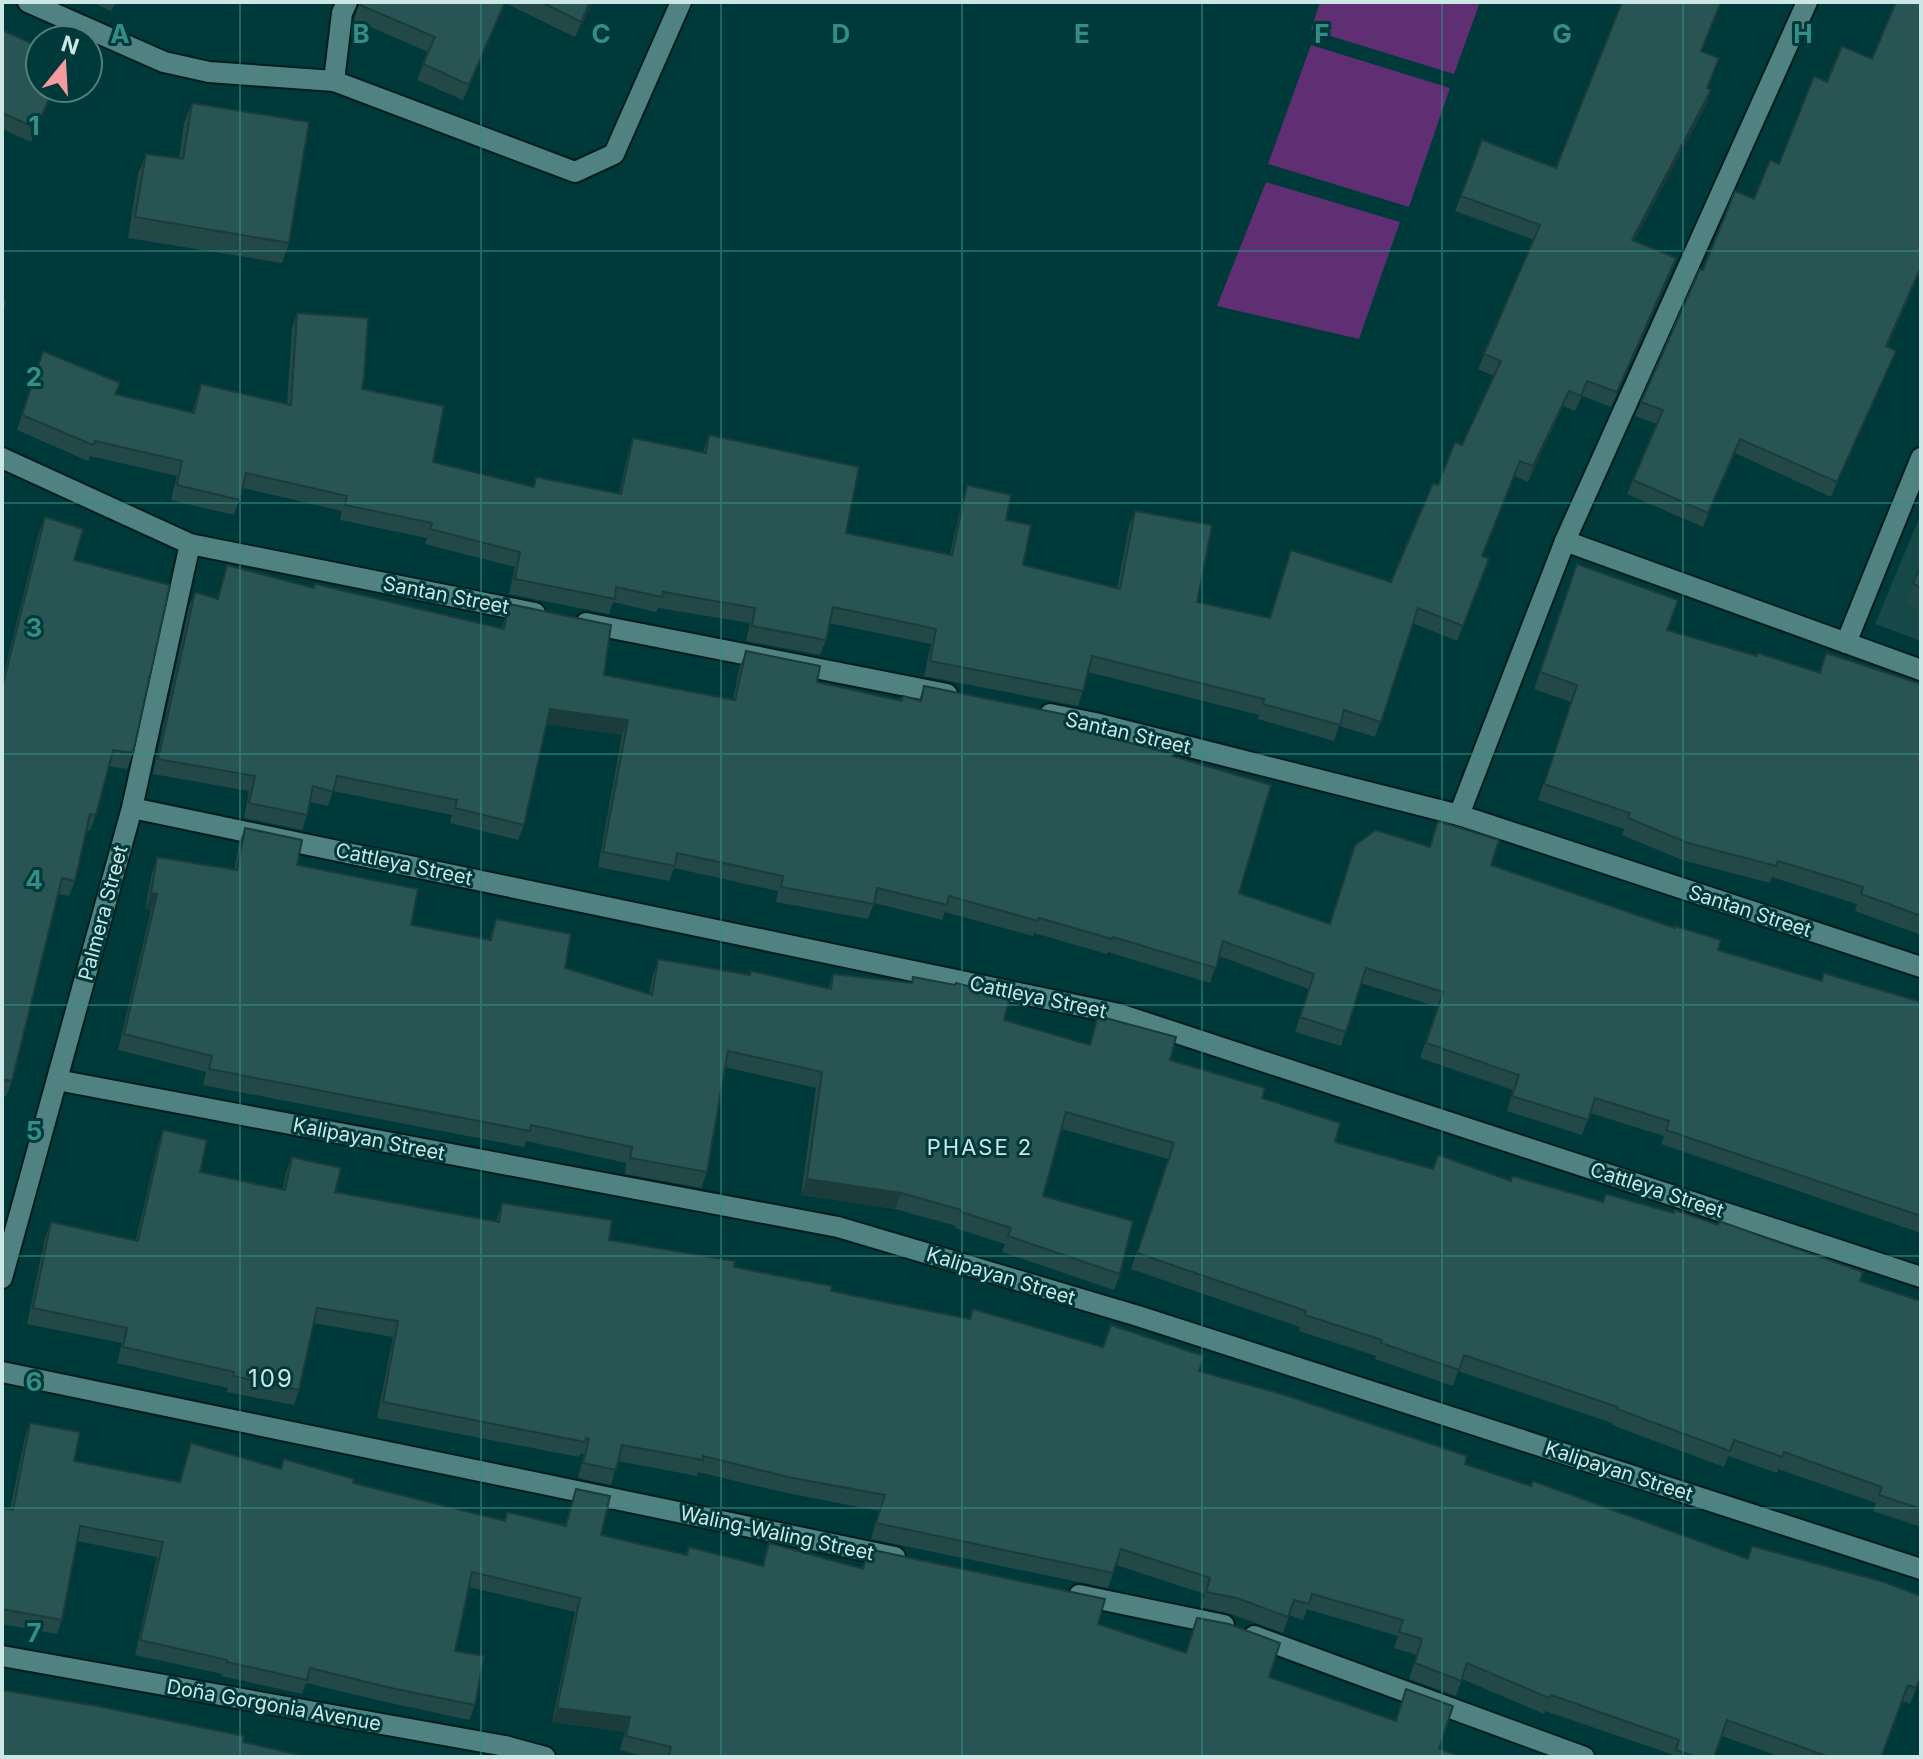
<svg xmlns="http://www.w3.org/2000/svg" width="1923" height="1759" font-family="Inter,sans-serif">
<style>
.built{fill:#164848}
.water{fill:#5f2e73}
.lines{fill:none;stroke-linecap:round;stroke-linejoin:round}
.street-casing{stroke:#021d1d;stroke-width:24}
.street{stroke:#4f8281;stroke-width:20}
.wall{fill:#224848}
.shaded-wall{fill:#1c3b3b}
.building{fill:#285454;stroke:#1c3b3b;stroke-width:2}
.grid{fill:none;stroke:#358d86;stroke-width:2;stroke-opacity:0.55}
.labels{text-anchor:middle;stroke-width:6;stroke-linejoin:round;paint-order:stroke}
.street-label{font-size:20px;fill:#cde7e6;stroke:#003939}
.neighbourhood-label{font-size:22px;letter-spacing:2px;fill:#cde7e6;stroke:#003939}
.quarter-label{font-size:24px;letter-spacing:2px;fill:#cde7e6;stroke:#003939}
.grid-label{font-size:26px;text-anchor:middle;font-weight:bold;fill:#358d86;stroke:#003939;stroke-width:6;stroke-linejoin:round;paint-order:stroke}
</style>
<rect width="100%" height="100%" fill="#003939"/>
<path class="built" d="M1921,514V641L1875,624Z"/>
<g class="water">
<path d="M1320,2H1480L1454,74L1311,30Z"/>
<path d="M1311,45L1450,88L1409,207L1268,164Z"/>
<path d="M1266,182L1400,222L1359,339L1217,306Z"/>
</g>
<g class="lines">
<defs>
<g id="street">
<path d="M28,2L164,62L209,72L334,81L575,172L614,154L681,2"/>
<path d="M334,81L342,13L347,2"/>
<path d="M2,458L190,544L535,613"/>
<path d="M1565,541L1921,670"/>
<path d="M586,623L947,694"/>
<path d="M1846,643L1921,458"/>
<path d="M1050,714L1095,723L1459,815L1921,967"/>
<path d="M132,808L1119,1014L1921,1277"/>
<path d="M1459,815L1565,541L1807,2"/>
<path d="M57,1080L838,1227L1138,1316L1921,1569"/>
<path d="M2,1278L132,808L190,544"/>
<path d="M2,1372L895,1557"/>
<path d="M1079,1595L1224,1625"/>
<path d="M1254,1636L1584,1757"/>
<path d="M2,1656L505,1746L545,1757"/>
</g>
</defs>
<use href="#street" class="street-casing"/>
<use href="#street" class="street"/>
</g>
<g class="wall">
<path d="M92,2H116L111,11Z"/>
<path d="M360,2H593L575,37L505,3L463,100L417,80L428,52L354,20Z"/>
<path d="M2,30L40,88H55L31,142L2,129Z"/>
<path d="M1702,51L1707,88L1711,90L1706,105L1634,241L1671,273L1611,407L1582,396L1575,411L1563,406L1528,482L1514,476L1483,556L1489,559L1457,641L1413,623L1375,737L1339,726L1334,741L1258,719L1259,715L1088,672L1078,706L924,676L931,644L829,623L826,640L820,655L746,641L750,623L658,608L656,612L613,602L609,614L509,594L515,567L425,544L427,538L340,520L342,511L243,488L234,515L171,500L177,476L90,456L88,461L17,430L38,366L116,394L192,412L201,384L287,404L292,328L297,313L362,389L433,462L533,487L536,477L619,494L628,453L633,438L703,452L709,435L846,533L950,554L962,501L967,485L1006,520L1023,565L1117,588L1129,526L1135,511L1197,602L1269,618L1291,550L1391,582L1438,485L1462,445L1494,376L1478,369L1534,240L1455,211L1482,140L1556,168Z"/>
<path d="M192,103L289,243L282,263L128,238L138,174L146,154L179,159L184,123Z"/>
<path d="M1703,270H1921L1887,347L1896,351L1890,365L1831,497L1735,453L1703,527L1627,494L1657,424L1635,416L1641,402Z"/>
<path d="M45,517L74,560L133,753L127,769L108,766L96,815L90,831L87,830L75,881L69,896L58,894L12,1081L6,1097L2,1096V681L39,532Z"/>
<path d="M1577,564L1667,630L1819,673L1921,684V935L1855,911L1857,904L1772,877L1770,883L1682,860L1622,835L1624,829L1538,800L1571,702L1534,689Z"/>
<path d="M227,565L314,588L502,628L509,604L604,675L733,699L740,666L746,651L817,682L901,700H919L924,686L1172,756L1239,893L1329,924L1355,845L1429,847L1491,865L1718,950L1821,981L1921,1002V1233L1661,1144L1664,1136L1590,1113L1582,1135L1507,1111L1513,1090L1420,1058L1438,1007L1361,983L1341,1046L1295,1032L1309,989L1219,956L1210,983L1108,952L1107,954L1034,933L1033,936L945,912L942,920L874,903L868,919L776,902L778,891L674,868L669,881L598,867L622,735L547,724L524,825L518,840L450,823L452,815L333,791L328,806L310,802L307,815L302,830L244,818L249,791L153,774L189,607L195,592L217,598Z"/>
<path d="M1921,566V611L1906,603Z"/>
<path d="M245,828L297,865L411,925L489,940L496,919L565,968L649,994L653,975L658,959L828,989L833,974L911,983L913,977L1004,1020L1089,1045L1098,1016L1170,1060L1262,1098L1335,1142L1432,1169L1511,1181L1603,1202L1606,1194L1921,1301V1527L1873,1511L1876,1503L1778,1469L1777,1473L1728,1456L1724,1467L1612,1425V1423L1458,1371L1453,1386L1375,1359L1376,1356L1299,1331L1300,1327L1131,1269L1168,1159L1062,1129L1043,1196L1120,1274L1114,1290L1002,1252L1005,1244L955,1228L956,1226L895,1209L801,1195L816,1088L725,1067L707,1172L701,1188L625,1174L626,1163L526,1141L524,1147L203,1085L206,1072L118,1050L151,910L145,909L152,873L157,857L234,870L239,844Z"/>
<path d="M163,1130L200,1172L283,1189L286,1172L292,1157L335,1192L496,1222L502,1203L609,1240L734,1267L831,1291L1103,1347L1199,1371L1465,1464L1747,1559L1752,1546L1921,1677L1910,1704L1902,1701L1882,1757H1781L1722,1736L1714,1757H1673L1674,1755L1545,1711L1544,1714L1462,1679L1456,1696L1409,1679L1417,1655L1394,1648L1398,1636L1307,1609L1303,1620L1289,1615L1283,1633L1231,1614L1200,1607L1205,1594L1116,1565L1108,1588L871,1539L879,1511L782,1492L698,1472L697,1476L618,1461L611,1485L578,1478L584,1454H580L579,1457L377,1418L393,1337L313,1323L299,1390L294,1405L227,1392L228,1388L117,1363L122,1343L27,1324L45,1238L51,1222L136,1240L158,1145Z"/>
<path d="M30,1423L74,1461L179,1482L191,1443L280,1469L284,1459L353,1483L504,1521L507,1512L565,1525L576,1489L601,1535L686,1555L689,1547L762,1566L769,1543L862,1569L868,1549L1186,1652L1269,1677L1439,1749L1462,1757H647L620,1750L625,1732L552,1722L575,1612L469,1587L455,1651L475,1705L469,1720L386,1702L306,1683L302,1694L221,1676L222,1674L135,1655L157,1557L77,1541L62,1620L57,1634L2,1624V1508L10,1510L25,1437Z"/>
</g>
<g class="shaded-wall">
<path d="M505,2H506L463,100L469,85Z"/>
<path d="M590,2H593L575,37L581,22Z"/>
<path d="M54,88H55L31,142L36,128Z"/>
<path d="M1711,90L1706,105L1627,255L1632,240Z"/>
<path d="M1676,258L1671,273L1611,407L1617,392Z"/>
<path d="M1921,267V270L1880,361L1886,346Z"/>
<path d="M1896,351L1890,365L1831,497L1837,482Z"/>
<path d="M1569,391L1563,406L1528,482L1533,466Z"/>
<path d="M1740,439L1735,453L1703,527L1708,513Z"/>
<path d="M550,709L628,720L622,735L545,724Z"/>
<path d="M151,893L157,894L151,910L145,909Z"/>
<path d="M807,1179L901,1193L895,1209L801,1195Z"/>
<path d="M557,1708L630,1717L625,1732L552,1722Z"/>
</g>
<g class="building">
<path d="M361,2H505L469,85L423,64L435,37L360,5Z"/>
<path d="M541,2H590L581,22Z"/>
<path d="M1622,2H1721L1701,51L1719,58L1707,88L1711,90L1632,240L1676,258L1617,392L1587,381L1581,396L1569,391L1533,466L1520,461L1482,556L1489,559L1463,626L1418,608L1381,722L1344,710L1340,725L1263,704L1264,699L1092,656L1083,691L930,661L936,629L833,607L826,640L752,626L755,608L663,592L662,597L616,587L615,599L515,579L520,552L430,529L432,523L345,505L347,496L246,473L240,500L177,485L182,461L95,441L93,445L22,415L43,351L120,383L115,394L194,413L201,384L291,405L297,313L368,318L364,378L362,389L444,406L433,462L534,487L536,477L621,494L633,438L706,453L709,435L859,467L846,533L952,555L967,485L1011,495L1006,520L1031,525L1023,565L1120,589L1135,511L1212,525L1197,602L1270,618L1291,550L1391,582L1433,483L1438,485L1455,442L1462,445L1501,361L1484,354L1540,225L1461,196L1482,140L1556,168Z"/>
<path d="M1896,2H1921V267L1886,346L1896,351L1837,482L1740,439L1708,513L1633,480L1663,410L1641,402L1700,269L1703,270L1735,191L1754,199L1770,160L1779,164L1814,76L1827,82L1842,46L1872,59Z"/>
<path d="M2,30L40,47V88H54L36,128L2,113Z"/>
<path d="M192,103L309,122L289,243L135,217L146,154L183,159Z"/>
<path d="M2,300L6,302L2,310Z"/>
<path d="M45,517L83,529L74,560L170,585L133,753L113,750L96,815L90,814L75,881L62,878L12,1081L2,1079V688Z"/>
<path d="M1577,564L1678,600L1667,630L1757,656L1758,653L1820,673L1826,653L1921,684V916L1861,894L1863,887L1778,861L1776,866L1688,843L1628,818L1630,813L1544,784L1577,685L1540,672Z"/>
<path d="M227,565L314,588L315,584L504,629L509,604L611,625L604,675L735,700L746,651L820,666L817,682L902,701L903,696L921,701L924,686L1077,717L1074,728L1172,754V756L1271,785L1239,893L1330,924L1355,845L1376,830L1430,847L1438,821L1499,840L1491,865L1675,928V926L1721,940L1718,950L1822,981L1824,973L1921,1002V1216L1666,1130L1669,1121L1595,1098L1588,1120L1512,1096L1519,1075L1426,1043L1443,992L1366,968L1346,1032L1300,1017L1314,974L1223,941L1216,968L1113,937L1112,939L1039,918L1038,921L949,896L947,905L877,888L874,904L781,887L783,876L677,853L675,866L603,852L628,720L550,709L524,825L455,808L457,800L337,776L333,792L313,786L307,815L249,803L255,776L158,759L195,592L218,599Z"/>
<path d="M1921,566V588L1913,583Z"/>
<path d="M245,828L302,840L297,865L418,889L411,925L491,940L496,919L571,934L565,968L652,995L658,959L750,975L751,971L831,989L833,974L912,983L913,977L955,985L956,983L1010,997L1004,1020L1090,1045L1098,1016L1176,1037L1170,1060L1265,1088L1262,1098L1340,1123L1335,1142L1433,1169L1438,1155L1511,1181L1512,1176L1603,1202L1606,1194L1674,1213L1675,1210L1718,1225L1719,1221L1863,1272L1860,1281L1921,1301V1509L1879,1495L1882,1487L1784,1452L1782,1457L1734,1440L1730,1451L1617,1409L1618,1407L1464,1355L1459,1370L1381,1343L1382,1340L1305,1315L1306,1311L1137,1253L1174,1143L1066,1112L1043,1196L1133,1221L1120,1274L1008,1236L1011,1228L961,1212V1210L901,1193L807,1179L822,1072L728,1051L707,1172L630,1158L632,1147L531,1125L530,1131L209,1069L212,1056L124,1034L157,894L151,893L157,857L237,870Z"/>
<path d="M163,1130L207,1140L200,1172L285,1190L292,1157L341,1168L335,1192L499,1222L502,1203L612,1220L609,1240L735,1261L734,1267L832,1286L831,1291L970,1319L973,1309L1103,1347L1111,1325L1204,1356L1199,1371L1285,1395L1467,1456L1465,1464L1531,1486L1533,1481L1748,1559L1752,1546L1884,1582L1921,1596V1676L1916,1688L1908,1685L1881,1757H1829L1727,1720L1714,1757H1697L1676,1750L1679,1740L1551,1695L1549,1698L1467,1663L1461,1681L1415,1663L1422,1639L1399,1632L1403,1620L1312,1594L1309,1604L1294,1600L1288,1617L1237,1598L1206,1592L1210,1578L1121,1549L1113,1573L876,1523L885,1495L788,1477L703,1456V1460L622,1445L616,1470L583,1463L589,1439L586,1438L585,1442L383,1402L398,1321L317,1308L299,1390L233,1376L234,1372L123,1347L127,1328L33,1308L51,1222L138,1241Z"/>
<path d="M30,1423L80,1432L74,1461L180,1482L191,1443L281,1469L284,1459L354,1479L353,1483L505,1521L507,1512L566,1526L576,1489L610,1496L601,1535L687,1555L689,1547L763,1566L769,1543L863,1569L868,1549L1105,1599L1098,1624L1186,1653L1197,1618L1229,1624L1280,1643L1269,1677L1396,1721L1406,1689L1453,1706L1439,1749L1462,1757H669L671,1747L626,1736L630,1717L557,1708L580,1598L472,1572L455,1651L484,1656L475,1705L391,1688L310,1668L307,1680L227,1662V1660L140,1640L163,1542L80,1526L62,1620L2,1609V1508L13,1510Z"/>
<path d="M2,1690L97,1706L244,1736L243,1742L308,1757H2Z"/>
</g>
<path class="grid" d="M240,2V1757M481,2V1757M721,2V1757M962,2V1757M1202,2V1757M1442,2V1757M1683,2V1757M2,251H1921M2,503H1921M2,754H1921M2,1005H1921M2,1256H1921M2,1508H1921"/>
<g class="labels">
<g class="street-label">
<text transform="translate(446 595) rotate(11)" y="7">Santan Street</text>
<text transform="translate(1128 733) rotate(13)" y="7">Santan Street</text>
<text transform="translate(404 864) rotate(12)" y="7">Cattleya Street</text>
<text transform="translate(1750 911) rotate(18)" y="7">Santan Street</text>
<text transform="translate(103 913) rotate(-75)" y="7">Palmera Street</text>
<text transform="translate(1038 997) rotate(12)" y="7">Cattleya Street</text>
<text transform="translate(369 1139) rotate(11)" y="7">Kalipayan Street</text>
<text transform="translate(1657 1190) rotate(18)" y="7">Cattleya Street</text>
<text transform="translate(1001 1276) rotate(17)" y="7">Kalipayan Street</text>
<text transform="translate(1619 1471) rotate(18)" y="7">Kalipayan Street</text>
<text transform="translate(777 1533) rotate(12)" y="7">Waling-Waling Street</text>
<text transform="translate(274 1705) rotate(10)" y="7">Doña Gorgonia Avenue</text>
</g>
<g class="neighbourhood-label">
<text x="980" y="1155">PHASE 2</text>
</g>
<g class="quarter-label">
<text x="271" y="1387">109</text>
</g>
</g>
<g class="grid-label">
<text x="120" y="43">A</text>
<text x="361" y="43">B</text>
<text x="601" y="43">C</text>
<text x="841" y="43">D</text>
<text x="1082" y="43">E</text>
<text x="1322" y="43">F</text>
<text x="1562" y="43">G</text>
<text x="1803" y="43">H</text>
<text x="34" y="135">1</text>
<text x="34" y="386">2</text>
<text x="34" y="637">3</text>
<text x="34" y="889">4</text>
<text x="34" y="1140">5</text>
<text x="34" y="1391">6</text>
<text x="34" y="1642">7</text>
</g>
<rect width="1923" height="1759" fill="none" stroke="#cde7e6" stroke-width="8"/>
<g transform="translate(64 64) rotate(18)"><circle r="38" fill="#003939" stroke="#527f7e" stroke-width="2"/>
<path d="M0-6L14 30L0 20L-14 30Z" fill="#f49aa1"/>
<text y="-12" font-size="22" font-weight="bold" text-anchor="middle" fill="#cde7e6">N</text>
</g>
</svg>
